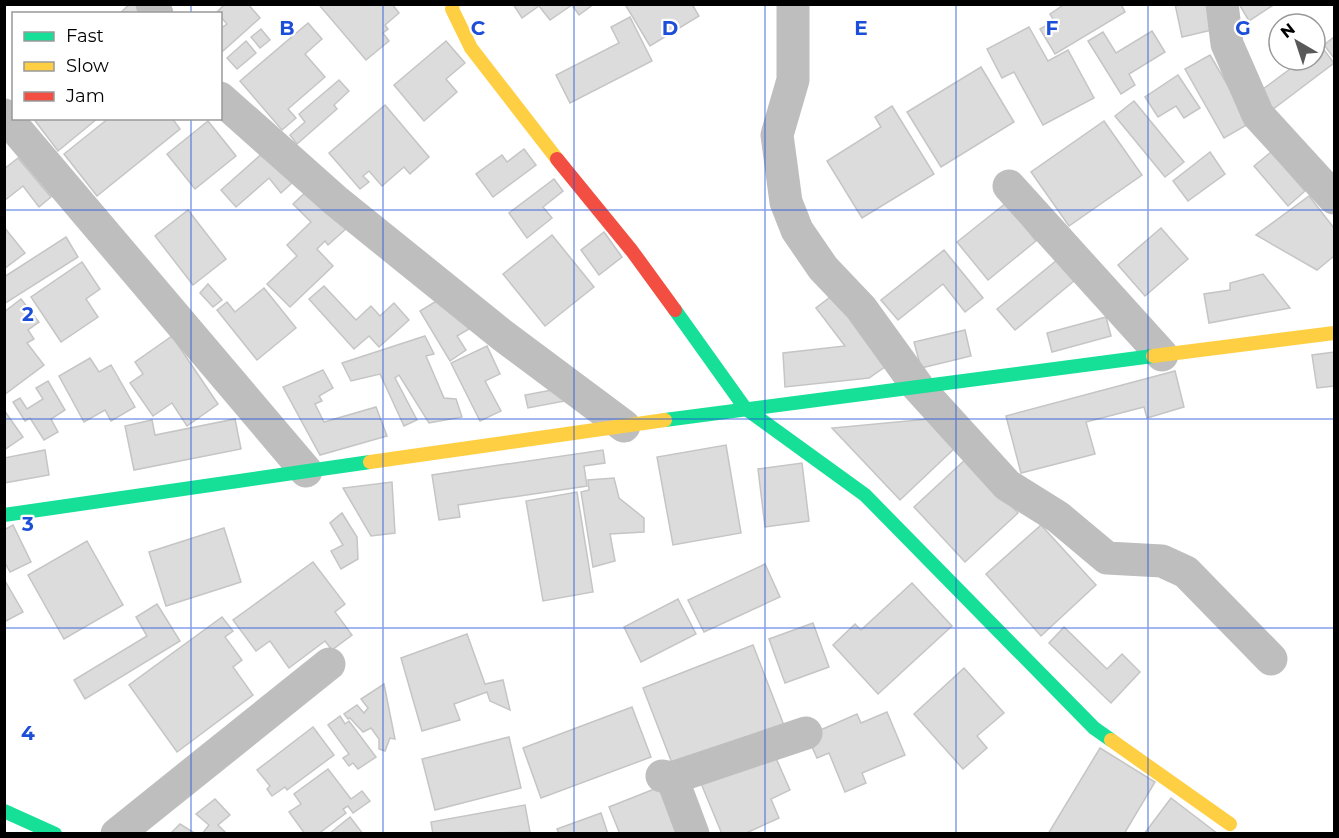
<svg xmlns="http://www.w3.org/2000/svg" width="1339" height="838" font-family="Montserrat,sans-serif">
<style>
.building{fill:#dcdcdc;stroke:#c5c5c5;stroke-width:1.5}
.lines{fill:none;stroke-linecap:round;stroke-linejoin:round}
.street{stroke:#bebebe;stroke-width:33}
.fast{stroke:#16e098;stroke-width:14}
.slow{stroke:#ffcf43;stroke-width:14}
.jam{stroke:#f24e42;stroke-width:14}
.grid{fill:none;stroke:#1d4ed8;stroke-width:1.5;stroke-opacity:0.55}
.grid-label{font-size:20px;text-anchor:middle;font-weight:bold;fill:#1d4ed8;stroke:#fff;stroke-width:4.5;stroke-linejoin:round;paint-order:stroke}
</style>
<rect width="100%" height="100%" fill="#fff"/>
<g class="building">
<path d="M130,4H139L146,14H119Z"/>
<path d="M225,4H248L260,18L223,51L220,48V29L227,24L220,16V14L217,12Z"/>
<path d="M321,4H392L399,13L385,25L388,29L383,33L389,41L366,60L320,6Z"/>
<path d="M513,4H594L579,15L572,5L550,20L539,6L522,18Z"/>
<path d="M629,4H692L699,16L650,46L626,6Z"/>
<path d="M1065,4H1121L1125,12L1055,54L1040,29L1054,21L1050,14Z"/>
<path d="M1175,4H1206L1212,30L1182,37Z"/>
<path d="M1239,4H1275L1249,21Z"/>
<path d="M630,17L652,61L570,103L556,75L619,43L611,27Z"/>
<path d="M308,23L322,39L305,54L325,77L288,109L296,118L282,130L240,81Z"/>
<path d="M1029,27L1048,61L1068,50L1094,98L1043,125L1014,72L1002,78L987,49Z"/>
<path d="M261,29L270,40L260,48L251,37Z"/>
<path d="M1152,31L1165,52L1129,74L1135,85L1121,94L1088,41L1103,32L1116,53Z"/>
<path d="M1334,37V58L1324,45Z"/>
<path d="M246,41L256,53L237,69L227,58Z"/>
<path d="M446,41L465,63L446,79L457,92L424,121L394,85Z"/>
<path d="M1321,46L1334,63L1272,110L1259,92L1302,60H1315V50Z"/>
<path d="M1210,55L1250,123L1224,138L1185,69Z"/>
<path d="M981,67L1014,122L941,167L907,112Z"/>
<path d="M1178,75L1200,108L1184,118L1176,106L1158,117L1145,97Z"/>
<path d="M339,80L349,91L334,105L337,109L297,144L290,135L305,122L299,114Z"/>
<path d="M1134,101L1184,162L1165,177L1115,116Z"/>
<path d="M385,105L429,157L410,174L404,167L382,186L369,171L363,176L369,182L360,189L329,153Z"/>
<path d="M892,106L934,174L862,218L827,161L881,127L875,117Z"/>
<path d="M33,118H98L58,151Z"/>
<path d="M109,118H172L180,129L97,196L64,154Z"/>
<path d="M208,121L236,156L195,189L167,154Z"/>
<path d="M1104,121L1142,175L1069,226L1031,172Z"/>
<path d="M524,149L536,165L493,197L476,174L502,155L507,162Z"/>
<path d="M265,151L292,183L281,193L269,178L236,207L221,190Z"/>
<path d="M1210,152L1225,174L1188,201L1173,181Z"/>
<path d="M1271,152L1305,191L1288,206L1254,166Z"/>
<path d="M18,158L51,197L39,207L23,186L4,201V169Z"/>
<path d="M554,179L563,191L543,207L552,218L527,238L509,213Z"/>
<path d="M310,188L348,227L328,245L325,241L317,249L333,266L290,307L267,284L297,256L287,245L311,222L293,204Z"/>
<path d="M1309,196L1334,228V256L1317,270L1256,235Z"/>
<path d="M1006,203L1036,241L988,280L957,242Z"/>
<path d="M188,210L226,259L193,285L155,236Z"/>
<path d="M4,227L25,253L4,269Z"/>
<path d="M1161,228L1188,259L1145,296L1118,265Z"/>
<path d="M604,232L622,257L599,275L581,250Z"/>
<path d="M552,235L594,287L545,326L503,274Z"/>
<path d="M66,237L78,257L4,304V277Z"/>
<path d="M944,250L983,298L965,312L943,284L898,320L881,300Z"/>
<path d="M1057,260L1074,281L1015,330L997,309Z"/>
<path d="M82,262L100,289L86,299L98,317L61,342L31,297Z"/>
<path d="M1263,274L1290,308L1209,323L1204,294L1230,290V283Z"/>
<path d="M208,284L222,300L213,307L200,293Z"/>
<path d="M324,286L356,320L371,306L380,316L394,303L409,320L379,347L369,336L354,349L309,299Z"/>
<path d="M264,288L296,328L257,360L217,310L227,302L235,312Z"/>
<path d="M838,291L892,362L869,378L785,387L783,353L845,346L816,308Z"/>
<path d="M448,294L469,329L457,336L466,350L450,361L420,311Z"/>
<path d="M21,299L39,322L28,330L34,339L27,343L44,365L4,395V312Z"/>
<path d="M1106,317L1111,336L1052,352L1047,333Z"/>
<path d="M965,330L971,356L921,368L914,342Z"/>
<path d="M172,336L218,404L187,426L172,403L153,416L130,383L143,374L135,362Z"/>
<path d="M425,336L434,354L426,356L444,398L456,399L462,417L429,423L399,375L395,378L417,420L404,426L380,374L351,381L342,363Z"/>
<path d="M487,346L500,374L485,381L501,411L480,421L451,363Z"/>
<path d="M1334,352V386L1317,388L1312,355Z"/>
<path d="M90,358L99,372L111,365L135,407L111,421L105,410L84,422L59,376Z"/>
<path d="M323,370L333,388L319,396L322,401L315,404L324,422L376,407L387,436L320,455L283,387Z"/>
<path d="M1175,371L1184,407L1147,418L1144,407L1086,422L1095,454L1021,473L1006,416Z"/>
<path d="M48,381L65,410L51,419L58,432L44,440L30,418L25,421L13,402L20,398L27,409L43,399L36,388Z"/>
<path d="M563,388L565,401L528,408L525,395Z"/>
<path d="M4,410L23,437L4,450Z"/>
<path d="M235,419L241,449L134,470L125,426L152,420L155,435Z"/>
<path d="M929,419L956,447L900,500L832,428Z"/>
<path d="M726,445L741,533L673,545L657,457Z"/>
<path d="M45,450L49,475L4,483V458Z"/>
<path d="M603,450L605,463L584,466L587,486L458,505L460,517L439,520L432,475Z"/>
<path d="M967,458L1018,513L965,562L914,507Z"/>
<path d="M802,463L809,521L765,527L758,469Z"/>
<path d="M614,478L619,498L644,518V532L610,534L615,561L593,567L581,492L589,490L588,480Z"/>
<path d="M392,482L395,533L371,536L343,488Z"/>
<path d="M577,492L593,592L543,601L526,501Z"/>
<path d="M342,513L357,537L358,559L341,569L331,551L343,545L330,523Z"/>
<path d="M13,525L31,562L10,572L4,561V530Z"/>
<path d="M1041,525L1096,585L1041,636L986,574Z"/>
<path d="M224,528L241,582L166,606L149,552Z"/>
<path d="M87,541L123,605L64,639L28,575Z"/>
<path d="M313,562L345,604L335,612L352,635L332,650L325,641L289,668L270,641L256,651L233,620Z"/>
<path d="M765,564L780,597L704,632L688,600Z"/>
<path d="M4,579L23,612L4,622Z"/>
<path d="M912,583L952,626L878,694L833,645L855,624L861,630Z"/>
<path d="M678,599L696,634L641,662L624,627Z"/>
<path d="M157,604L180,641L85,699L74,680L147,636L136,617Z"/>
<path d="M222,617L233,631L225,637L242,660L233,667L253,695L177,752L129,685Z"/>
<path d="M813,623L829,667L785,683L769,639Z"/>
<path d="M1064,627L1107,669L1122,654L1140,672L1111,703L1049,643Z"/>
<path d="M467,634L485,684L503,680L510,710L490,701L487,692L454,704L460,720L422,731L401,658Z"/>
<path d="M753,645L785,728L675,771L643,688Z"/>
<path d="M964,668L1004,713L977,736L987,748L963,769L914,714Z"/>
<path d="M384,684L395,739L390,738L385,751L379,749V739L371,728L363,732L350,718L348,719L344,714L357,705L364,713L368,708L361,699Z"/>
<path d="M632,707L651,757L541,798L523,748Z"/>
<path d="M887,712L905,755L862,773L866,783L845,792L829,753L817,758L807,736L857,714L861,723Z"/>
<path d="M340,716L345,724L349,721L376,757L358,769L353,763L349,766L343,758L349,754L328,725Z"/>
<path d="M313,727L334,755L287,790L285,787L272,796L267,789L270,786L257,770Z"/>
<path d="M509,737L521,788L435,810L422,759Z"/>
<path d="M1100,748L1155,782L1124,834H1048Z"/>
<path d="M772,749L790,790L771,799L779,818L744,834H722L700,781Z"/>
<path d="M328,769L351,799L362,791L370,801L353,813L348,806L343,809L346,813L318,834H305L289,812L301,804L294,794Z"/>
<path d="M667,784L686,834H620L609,807Z"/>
<path d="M1171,798L1218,834H1144Z"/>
<path d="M215,799L230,815L218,825L227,834H202L209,825L196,814Z"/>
<path d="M525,805L530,832L433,834L431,822Z"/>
<path d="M601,813L608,834H559L557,829Z"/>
<path d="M350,817L363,834H329Z"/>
<path d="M180,824L196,834H170Z"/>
</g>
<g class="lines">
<g class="street">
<path d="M152,4L157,14"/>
<path d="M793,4V80L777,135L786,202L797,230L823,268L861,308L918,387L1007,485L1058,517L1107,558L1162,561L1186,572L1271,659"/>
<path d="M1222,4L1227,44L1258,115L1334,198"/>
<path d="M220,98L336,201L502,335L624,426"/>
<path d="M4,115L306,471"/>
<path d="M1009,186L1162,355"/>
<path d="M662,776L672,778L806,733"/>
<path d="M672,778L693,834"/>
<path d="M117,834L329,664"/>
</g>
<g class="fast">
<path d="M675,310L745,408L865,495L1094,728L1111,740"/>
<path d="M665,420L1153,356"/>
<path d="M4,515L370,462"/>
<path d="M4,811L55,834"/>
</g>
<g class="slow">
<path d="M453,4L452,9L471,48L557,159"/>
<path d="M1153,356L1334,333"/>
<path d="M370,462L665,420"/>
<path d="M1111,740L1230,824"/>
</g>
<path class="jam" d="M557,159L632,251L675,310"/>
</g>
<path class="grid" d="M191,4V14M383,4V834M574,4V834M765,4V834M956,4V834M1148,4V834M191,118V834M4,210H1334M4,419H1334M4,628H1334"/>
<g class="grid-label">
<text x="287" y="35">B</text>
<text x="478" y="35">C</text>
<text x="670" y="35">D</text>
<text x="861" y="35">E</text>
<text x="1052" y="35">F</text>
<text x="1243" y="35">G</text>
<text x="28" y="321">2</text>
<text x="28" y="531">3</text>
<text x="28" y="740">4</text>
</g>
<rect width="1339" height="838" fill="none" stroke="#000000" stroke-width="12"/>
<rect x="12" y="12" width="210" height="108" fill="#ffffff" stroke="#999999" stroke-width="1.5"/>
<rect x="24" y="32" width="30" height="9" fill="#16e098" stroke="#999999" stroke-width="1.5"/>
<text x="66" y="42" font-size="18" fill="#000000">Fast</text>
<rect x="24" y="62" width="30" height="9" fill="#ffcf43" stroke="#999999" stroke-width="1.5"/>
<text x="66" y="72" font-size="18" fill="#000000">Slow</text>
<rect x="24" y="92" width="30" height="9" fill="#f24e42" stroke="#999999" stroke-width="1.5"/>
<text x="66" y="102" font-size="18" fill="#000000">Jam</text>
<g transform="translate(1297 42) rotate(321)"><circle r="28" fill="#ffffff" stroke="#999999" stroke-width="1.5"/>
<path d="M0-4.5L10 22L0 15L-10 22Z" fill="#595959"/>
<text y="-9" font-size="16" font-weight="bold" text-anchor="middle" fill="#000000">N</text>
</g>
</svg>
